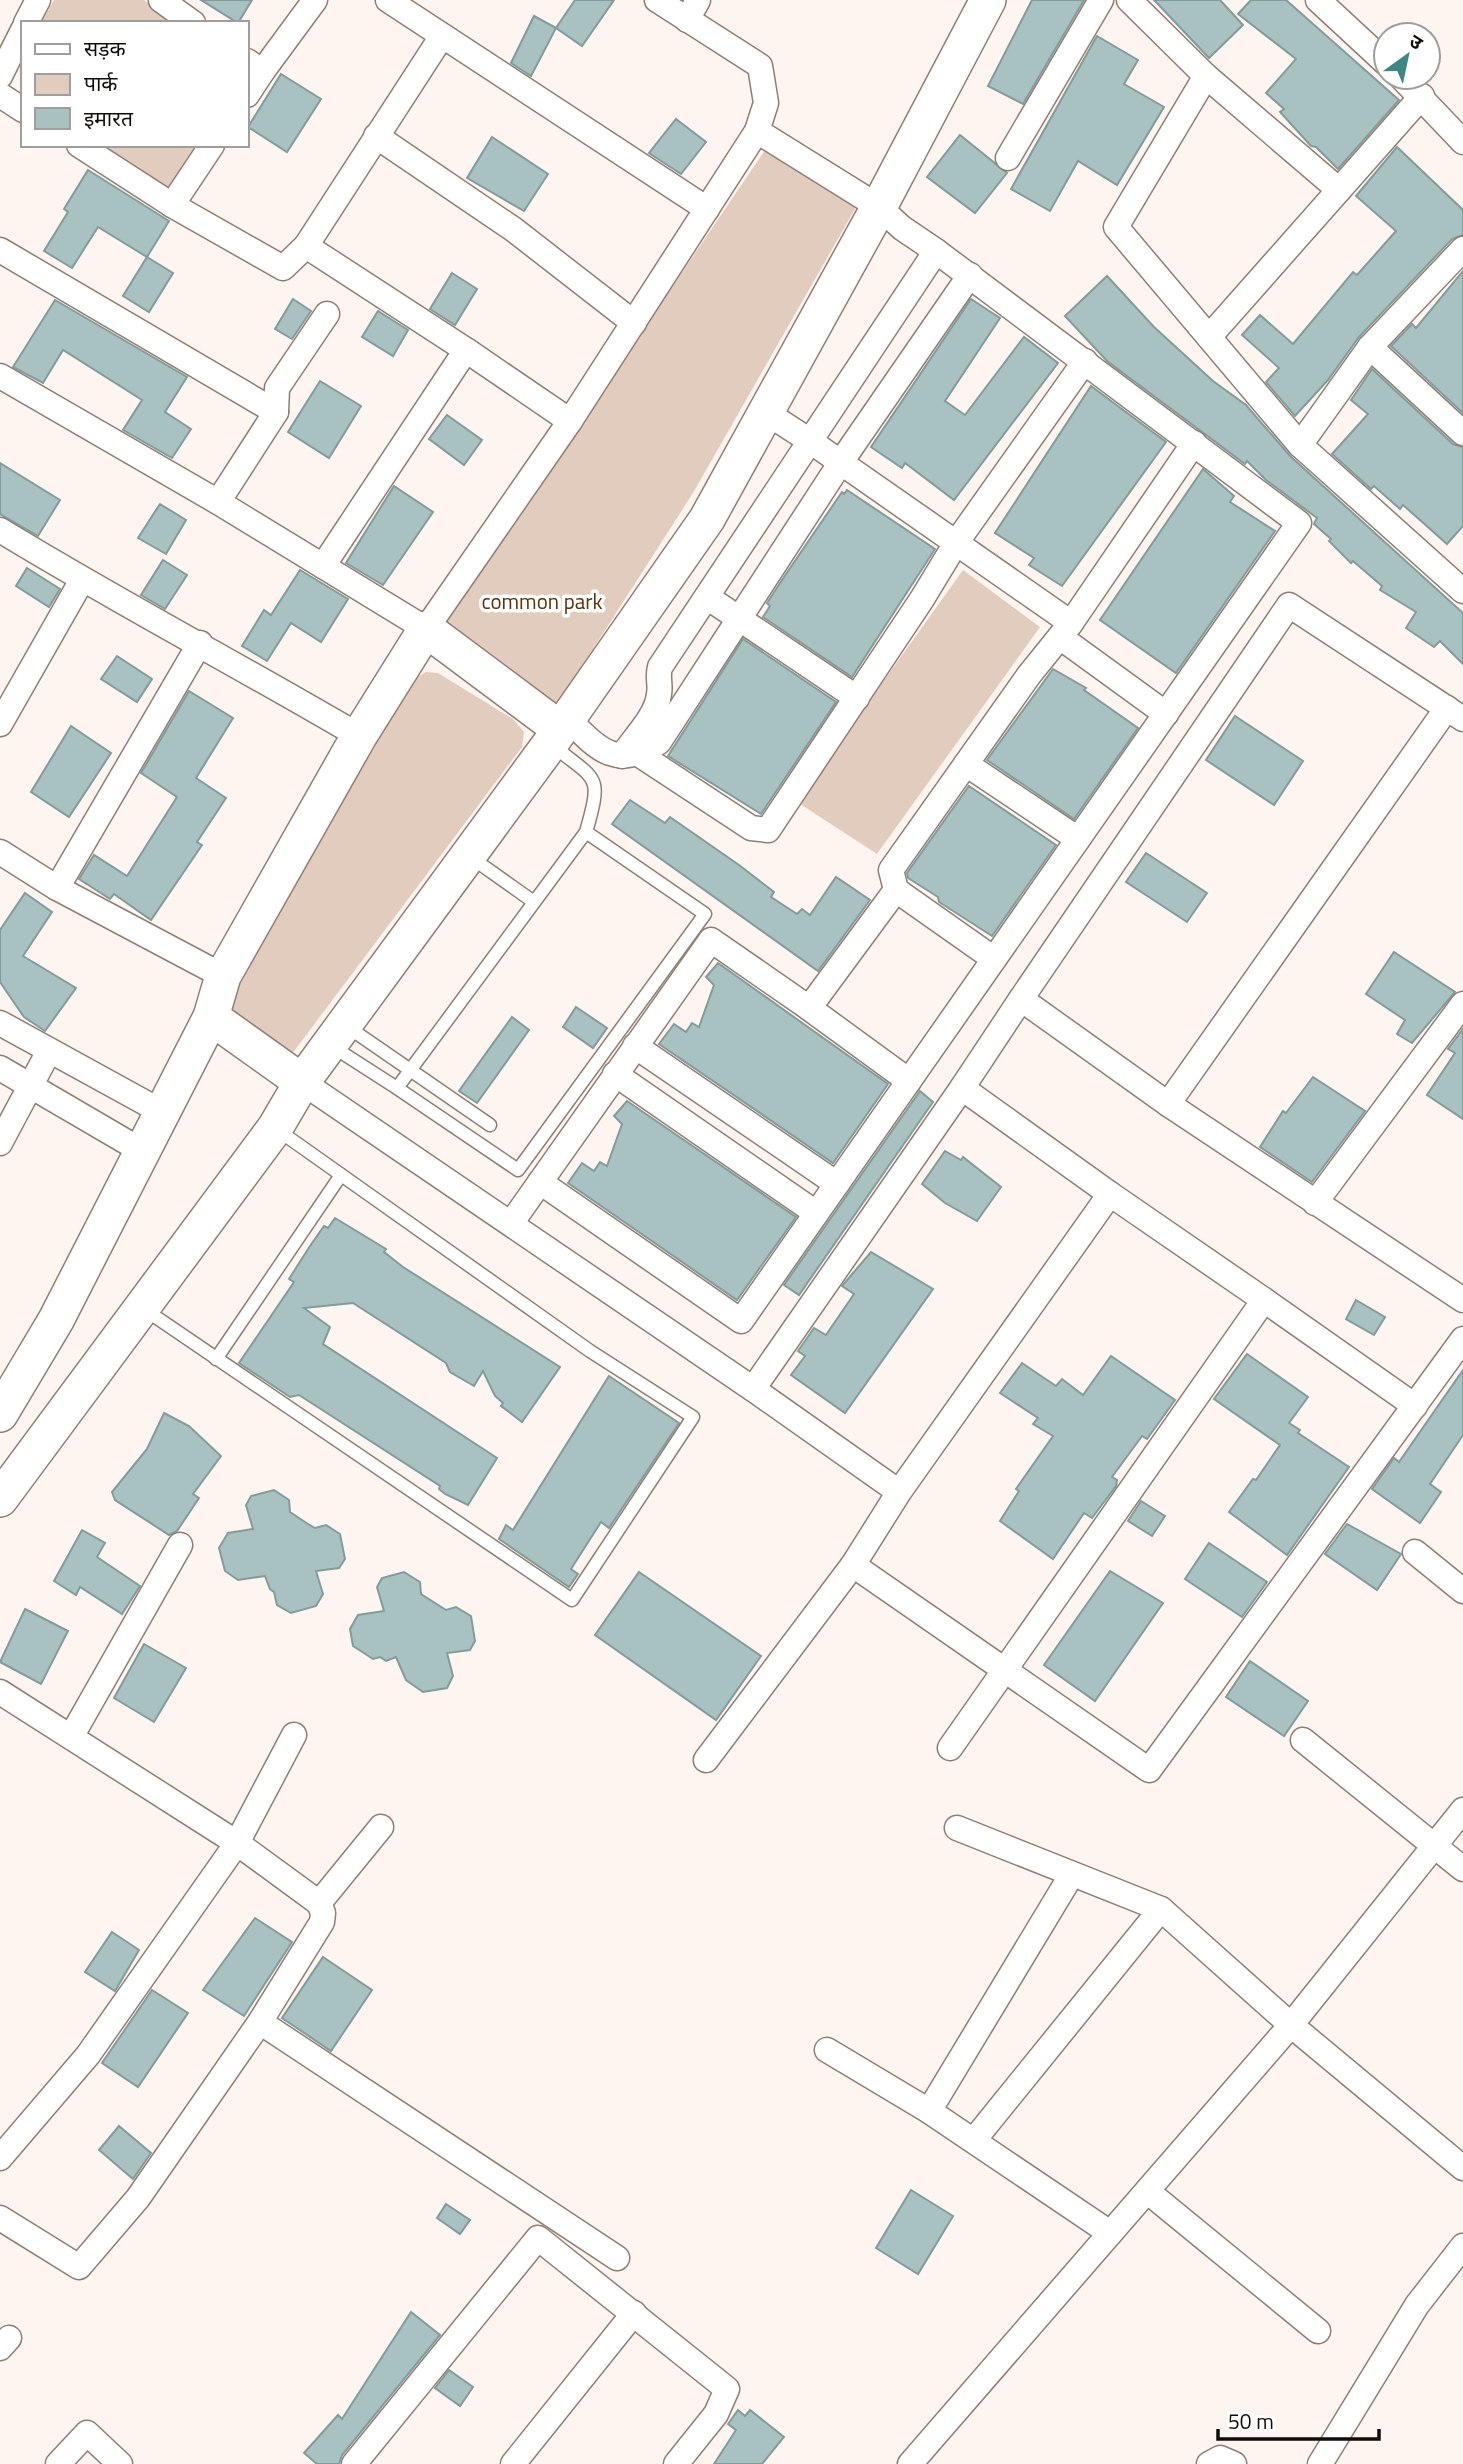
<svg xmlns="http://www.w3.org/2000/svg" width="1463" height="2464" font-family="'Titillium Web','Noto Sans Devanagari',sans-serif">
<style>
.green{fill:#e1ccbd}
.building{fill:#a8c2c1;stroke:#829c9b;stroke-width:2}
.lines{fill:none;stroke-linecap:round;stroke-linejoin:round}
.lane-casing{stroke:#917e72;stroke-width:15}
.street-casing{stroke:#917e72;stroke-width:27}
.secondary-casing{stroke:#917e72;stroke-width:38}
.lane{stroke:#fff;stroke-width:12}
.street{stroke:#fff;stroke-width:24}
.secondary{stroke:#fff;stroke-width:35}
.labels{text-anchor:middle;stroke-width:7;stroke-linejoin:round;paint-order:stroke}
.park-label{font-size:21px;fill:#5b300b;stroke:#fff}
</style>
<rect width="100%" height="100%" fill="#fef5f0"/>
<g class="green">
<path d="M54,0H144L177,23H41Z"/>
<path d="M97,145H197L168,190Z"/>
<path d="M765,150L859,202L693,493L559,702H539L451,639L447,619Z"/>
<path d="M963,570L1040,627L877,854L797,802Z"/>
<path d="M426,672L438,673L513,719L524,732L522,747L292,1054L221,1006L405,684Z"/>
</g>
<g class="building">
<path d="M201,0H252L238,23Z"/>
<path d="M575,0H614L582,46L556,28Z"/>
<path d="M1032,0H1084L1023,104L988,86Z"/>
<path d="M1154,0H1220L1243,25L1209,58Z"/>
<path d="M1251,0H1286L1399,100L1338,169L1316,147L1311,146L1280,112L1284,109L1266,93L1296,59L1238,14Z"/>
<path d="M534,16L556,28L531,76L511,63Z"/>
<path d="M1097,36L1138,60L1124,84L1164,107L1117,185L1078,161L1050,211L1011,189Z"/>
<path d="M281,74L321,99L287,152L248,127Z"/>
<path d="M676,119L706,142L681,174L649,153Z"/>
<path d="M960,135L1007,173L975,213L927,177Z"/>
<path d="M492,137L548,174L524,211L467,178Z"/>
<path d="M1397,147L1463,210V235L1452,239L1359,337L1328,380L1295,416L1266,382L1279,368L1242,335L1260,315L1293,344L1353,272L1357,275L1396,231L1356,196Z"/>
<path d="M88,170L169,221L147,257L98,227L72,268L44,251L68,212L64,209Z"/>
<path d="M147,257L173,273L149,312L123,296Z"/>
<path d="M1463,271V413L1391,346L1412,324L1416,328Z"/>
<path d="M452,273L477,289L455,325L430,309Z"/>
<path d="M1107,276L1154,327L1213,381L1246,405L1290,456L1463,613V664L1440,641L1434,647L1406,628L1416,612L1380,590L1382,586L1353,561L1351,563L1329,541L1331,539L1314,524L1317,518L1266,480L1247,461L1245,464L1107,361L1065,316Z"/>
<path d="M293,299L311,311L292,339L275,329Z"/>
<path d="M971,299L1000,318L945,401L965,415L1024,337L1058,363L954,500L905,463L902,468L871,447Z"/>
<path d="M55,300L187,377L165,412L191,429L172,458L123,430L142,400L63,350L43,383L13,367Z"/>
<path d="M378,311L408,330L393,356L362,337Z"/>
<path d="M1372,369L1453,444L1463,447V526L1447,544L1403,505L1400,509L1374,486L1371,489L1332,454L1368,414L1351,400Z"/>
<path d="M320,381L361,406L329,458L288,432Z"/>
<path d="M1091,386L1166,442L1062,586L1029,565L1034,558L995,533Z"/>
<path d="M447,415L482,440L464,465L429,439Z"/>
<path d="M0,463L60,500L38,536L0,514Z"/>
<path d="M1203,469L1234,496L1230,502L1275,531L1176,673L1100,620Z"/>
<path d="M394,486L433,512L383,585L346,563Z"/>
<path d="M847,490L935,549L852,677L763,617L770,606L767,603L786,574L842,492L844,494Z"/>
<path d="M160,504L186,520L166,554L138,538Z"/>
<path d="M163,560L187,575L165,609L141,595Z"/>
<path d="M27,568L60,589L49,607L16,586Z"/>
<path d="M300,570L348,599L321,642L291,623L267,661L242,646L264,610L271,615Z"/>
<path d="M743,639L836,702L761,814L668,756Z"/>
<path d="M117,656L152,679L137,702L101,679Z"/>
<path d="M1053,669L1086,688L1084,690L1138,728L1074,819L987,760Z"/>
<path d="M189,691L233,718L196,778L226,798L197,842L202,845L151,920L114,894L110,899L79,879L94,855L127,876L177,797L141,773Z"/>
<path d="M1235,716L1303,761L1274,805L1206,760Z"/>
<path d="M71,726L111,753L69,817L31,792Z"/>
<path d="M969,786L1056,845L992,936L939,902L938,897L908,878L907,873Z"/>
<path d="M630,800L665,823L670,817L739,865L774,892L771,897L797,914L802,909L810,915L836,877L870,900L818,971L612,824Z"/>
<path d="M1146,853L1207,893L1187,922L1126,882Z"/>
<path d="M25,893L52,912L23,956L76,988L45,1031L24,1017L0,982V930Z"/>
<path d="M1394,952L1455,992L1412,1043L1397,1034L1405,1020L1366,994Z"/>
<path d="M718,963L888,1084L833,1163L659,1044L674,1024L686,1032L692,1023L699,1027L714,985L706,977Z"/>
<path d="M576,1007L607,1028L593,1048L563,1027Z"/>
<path d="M512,1017L529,1030L477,1103L459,1091Z"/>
<path d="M1463,1029V1119L1427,1095L1455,1053L1448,1049Z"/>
<path d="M1313,1077L1365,1111L1312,1182L1260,1147L1283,1111L1286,1113Z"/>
<path d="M920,1091L933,1102L799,1295L784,1285Z"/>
<path d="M627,1101L796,1217L737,1300L568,1183L582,1163L594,1171L600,1162L607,1166L622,1124L614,1116Z"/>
<path d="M945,1151L961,1160L963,1157L1001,1187L977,1221L945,1203L922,1184Z"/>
<path d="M335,1218L386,1249L384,1252L403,1267L560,1367L522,1422L501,1406L503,1403L495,1396L483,1371L474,1386L450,1372L446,1363L353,1303L304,1308L330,1327L323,1344L497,1458L468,1505L445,1494L439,1489L440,1486L299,1395L290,1397L239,1363L294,1282L289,1279L310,1246L324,1226L328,1228Z"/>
<path d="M871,1252L933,1289L845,1413L791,1375L805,1356L798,1351L814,1328L826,1335L854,1294L842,1286Z"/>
<path d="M1356,1300L1385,1317L1374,1335L1346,1319Z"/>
<path d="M1247,1354L1308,1397L1289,1423L1300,1430L1298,1433L1349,1467L1287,1555L1229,1512L1253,1479L1256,1480L1280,1445L1214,1399Z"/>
<path d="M1111,1356L1175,1400L1147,1439L1142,1436L1112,1477L1117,1480L1116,1486L1092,1518L1084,1513L1053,1559L1000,1521L1019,1491L1016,1489L1053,1436L1033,1424L1038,1418L1000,1393L1022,1363L1056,1386L1062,1379L1083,1395Z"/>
<path d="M1463,1370V1435L1430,1484L1441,1492L1420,1523L1372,1489L1394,1458L1399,1462Z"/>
<path d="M609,1376L679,1423L609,1528L601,1522L571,1569L578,1574L569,1587L499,1539L506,1525L513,1530Z"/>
<path d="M164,1413L189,1426L221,1456L193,1494L199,1498L177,1531L169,1535L115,1500L112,1492L147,1449Z"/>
<path d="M274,1490L289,1500L290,1512L308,1524L315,1528L326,1525L340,1534L345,1559L339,1568L316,1571L323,1594L316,1606L291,1613L277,1605L274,1592L270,1589L265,1576L238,1580L225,1571L219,1548L228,1533L253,1529L246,1505L251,1496Z"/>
<path d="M1141,1501L1165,1516L1152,1536L1128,1521Z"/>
<path d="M1347,1524L1401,1554L1377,1590L1325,1554Z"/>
<path d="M82,1530L105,1543L97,1557L140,1586L122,1614L80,1587L76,1595L54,1581Z"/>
<path d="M1209,1543L1267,1582L1242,1617L1185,1579Z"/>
<path d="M1110,1571L1163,1603L1095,1701L1044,1665Z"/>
<path d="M404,1572L420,1582L421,1594L446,1610L456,1607L471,1616L475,1641L470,1650L447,1653L453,1676L447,1688L423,1692L406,1680L396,1657L386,1661L380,1657L373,1659L353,1646L350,1629L358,1615L384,1611L377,1587L382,1578Z"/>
<path d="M639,1572L761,1656L716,1720L595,1635Z"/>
<path d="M25,1609L68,1631L41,1684L0,1662Z"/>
<path d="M144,1644L186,1668L154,1722L114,1698Z"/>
<path d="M1250,1661L1308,1701L1284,1736L1226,1697Z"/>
<path d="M255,1918L292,1942L244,2016L203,1990Z"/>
<path d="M112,1932L139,1950L115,1991L85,1972Z"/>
<path d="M323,1957L372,1990L331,2051L282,2018Z"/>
<path d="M152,1990L188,2013L138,2087L102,2063Z"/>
<path d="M119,2126L151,2153L133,2179L99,2150Z"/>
<path d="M911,2190L953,2216L918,2274L876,2248Z"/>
<path d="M446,2204L470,2220L460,2234L437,2218Z"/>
<path d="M411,2312L440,2335L342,2455L339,2464H317L304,2453L338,2415L342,2419Z"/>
<path d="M449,2370L473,2387L460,2406L435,2388Z"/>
<path d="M738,2410L745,2416L750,2410L784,2437L762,2464H714L736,2430L728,2424Z"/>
</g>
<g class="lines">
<defs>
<g id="lane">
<path d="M551,744C597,782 603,772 586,832L397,1088L518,1170L705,914L586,832"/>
<path d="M469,856L534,902"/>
<path d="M345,1025L490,1125"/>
<path d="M330,1045L397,1088"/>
<path d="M144,1309L572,1600L693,1417L590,1351L275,1128"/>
<path d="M216,1359L341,1175"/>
</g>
<g id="street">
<path d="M161,0L193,23"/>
<path d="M388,0L707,209"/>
<path d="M1129,0L1206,76"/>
<path d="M1318,0L1386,63"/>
<path d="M687,20L698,0"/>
<path d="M26,23L38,0"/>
<path d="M247,61L262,72L315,0"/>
<path d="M0,76L23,30"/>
<path d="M1401,77L1463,142"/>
<path d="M0,95L23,110"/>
<path d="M247,95L262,72"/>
<path d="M376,136L513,229L634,323"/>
<path d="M79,145L172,205L283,268L306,246L466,350"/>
<path d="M1008,158L1101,0"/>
<path d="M172,205L212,145"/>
<path d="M306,246L442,36"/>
<path d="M1463,249L1370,347L1300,445L1463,591"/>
<path d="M0,250L276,412L218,502"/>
<path d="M1209,337L1339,190"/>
<path d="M1370,347L1463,433"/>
<path d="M0,376L218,502L426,629L570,421L757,131L766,103L760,66L657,0"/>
<path d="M276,412L277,388L327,314"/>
<path d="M1300,445L1116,227L1206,76L1339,190L1422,96"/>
<path d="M0,530C118,602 240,666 359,736"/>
<path d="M323,566L466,350L570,421"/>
<path d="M707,597L857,698"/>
<path d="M1071,623L1194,443"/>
<path d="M1060,637L1166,714"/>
<path d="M1447,708L1168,1104L1463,1300"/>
<path d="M567,718C598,749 616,771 659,742L841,462L970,275"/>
<path d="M0,724L82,580"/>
<path d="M637,753L751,828L768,830L922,599L956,543L1085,361"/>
<path d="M622,756C634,738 657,716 659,694C661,685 657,677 660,667L810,441L767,413"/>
<path d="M966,764L1078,839"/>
<path d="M0,852L57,888L223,976"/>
<path d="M57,888L200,643"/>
<path d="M896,890L994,959"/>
<path d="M809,1008L909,1081"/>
<path d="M0,1023L162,1112"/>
<path d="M635,1046L837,1184"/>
<path d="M0,1068L142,1151"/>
<path d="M615,1074L816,1213"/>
<path d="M302,1082L753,1389"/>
<path d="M962,1088L1021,999"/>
<path d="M1168,1104L1021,999L1289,605L1463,719"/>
<path d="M0,1143L49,1051"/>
<path d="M540,1182L741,1321L1299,523L936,251"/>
<path d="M1315,1203L1463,1004"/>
<path d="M512,1222L711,940L809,1008L896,890L891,870L1029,675L1071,623L810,441L936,251L902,228L879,207L757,131"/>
<path d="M1264,1300L1415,1406"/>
<path d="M899,1492L753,1389L962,1088L1110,1194L899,1492L853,1565L1149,1770L1463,1339"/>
<path d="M1415,1552L1463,1591"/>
<path d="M0,1692L237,1843L319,1903L323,1913L322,1922L260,2022L617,2258"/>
<path d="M71,1737L180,1545"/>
<path d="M1303,1740L1463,1869"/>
<path d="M950,1748L1264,1300L1110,1194"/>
<path d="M706,1760L853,1565"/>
<path d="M957,1828L1161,1909L1291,2025L1463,2168"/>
<path d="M319,1903L381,1827"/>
<path d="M827,2050L929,2111L1110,2233"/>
<path d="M929,2111L1072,1874"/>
<path d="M974,2140L1161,1909"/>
<path d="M0,2158L88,2055L237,1843L294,1735"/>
<path d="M1147,2191L1318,2331"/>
<path d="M0,2218L79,2267L138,2198L260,2022"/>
<path d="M0,2348L9,2338"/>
<path d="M58,2464L87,2433L120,2464"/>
<path d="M354,2464L538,2238L727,2389L716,2414L676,2464"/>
<path d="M513,2464L634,2313"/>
<path d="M910,2464L1291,2025L1463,1810"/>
<path d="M1209,2464L1220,2458L1234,2464"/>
<path d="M1320,2464L1417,2305L1463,2246"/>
</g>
<g id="secondary">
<path d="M211,1017L302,1082"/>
<path d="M0,1414L56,1320L211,1017L223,976L359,736L426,629L560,729"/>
<path d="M0,1499L275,1128L302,1082L550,744L707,519L879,207L988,0"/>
</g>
</defs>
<use href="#lane" class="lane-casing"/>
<use href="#street" class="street-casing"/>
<use href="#secondary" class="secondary-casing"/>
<use href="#lane" class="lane"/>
<use href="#street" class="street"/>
<use href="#secondary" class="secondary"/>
</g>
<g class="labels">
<g class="park-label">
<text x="542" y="609">common park</text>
</g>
</g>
<rect x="21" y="21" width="228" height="126" fill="#ffffff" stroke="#a09e9c" stroke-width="2"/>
<rect x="35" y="44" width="35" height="10" fill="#ffffff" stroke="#a09e9c" stroke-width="2"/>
<text x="84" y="56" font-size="21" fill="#120c08">सड़क</text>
<rect x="35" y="74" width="35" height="21" fill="#e1ccbd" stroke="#a09e9c" stroke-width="2"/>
<text x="84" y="91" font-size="21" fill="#120c08">पार्क</text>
<rect x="35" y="108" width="35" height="21" fill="#a8c2c1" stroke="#a09e9c" stroke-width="2"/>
<text x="84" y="126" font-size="21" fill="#120c08">इमारत</text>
<g transform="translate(1407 56) rotate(33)"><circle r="33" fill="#ffffff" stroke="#a09e9c" stroke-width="2"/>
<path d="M0-5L12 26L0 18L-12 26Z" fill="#3e8686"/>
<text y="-10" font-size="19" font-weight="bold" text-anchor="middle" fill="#120c08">उ</text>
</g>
<path d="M1218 2429v10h161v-10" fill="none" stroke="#120c08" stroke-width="3.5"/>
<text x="1228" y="2429" font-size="21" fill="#120c08" stroke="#ffffff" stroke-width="5" paint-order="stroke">50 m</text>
</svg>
